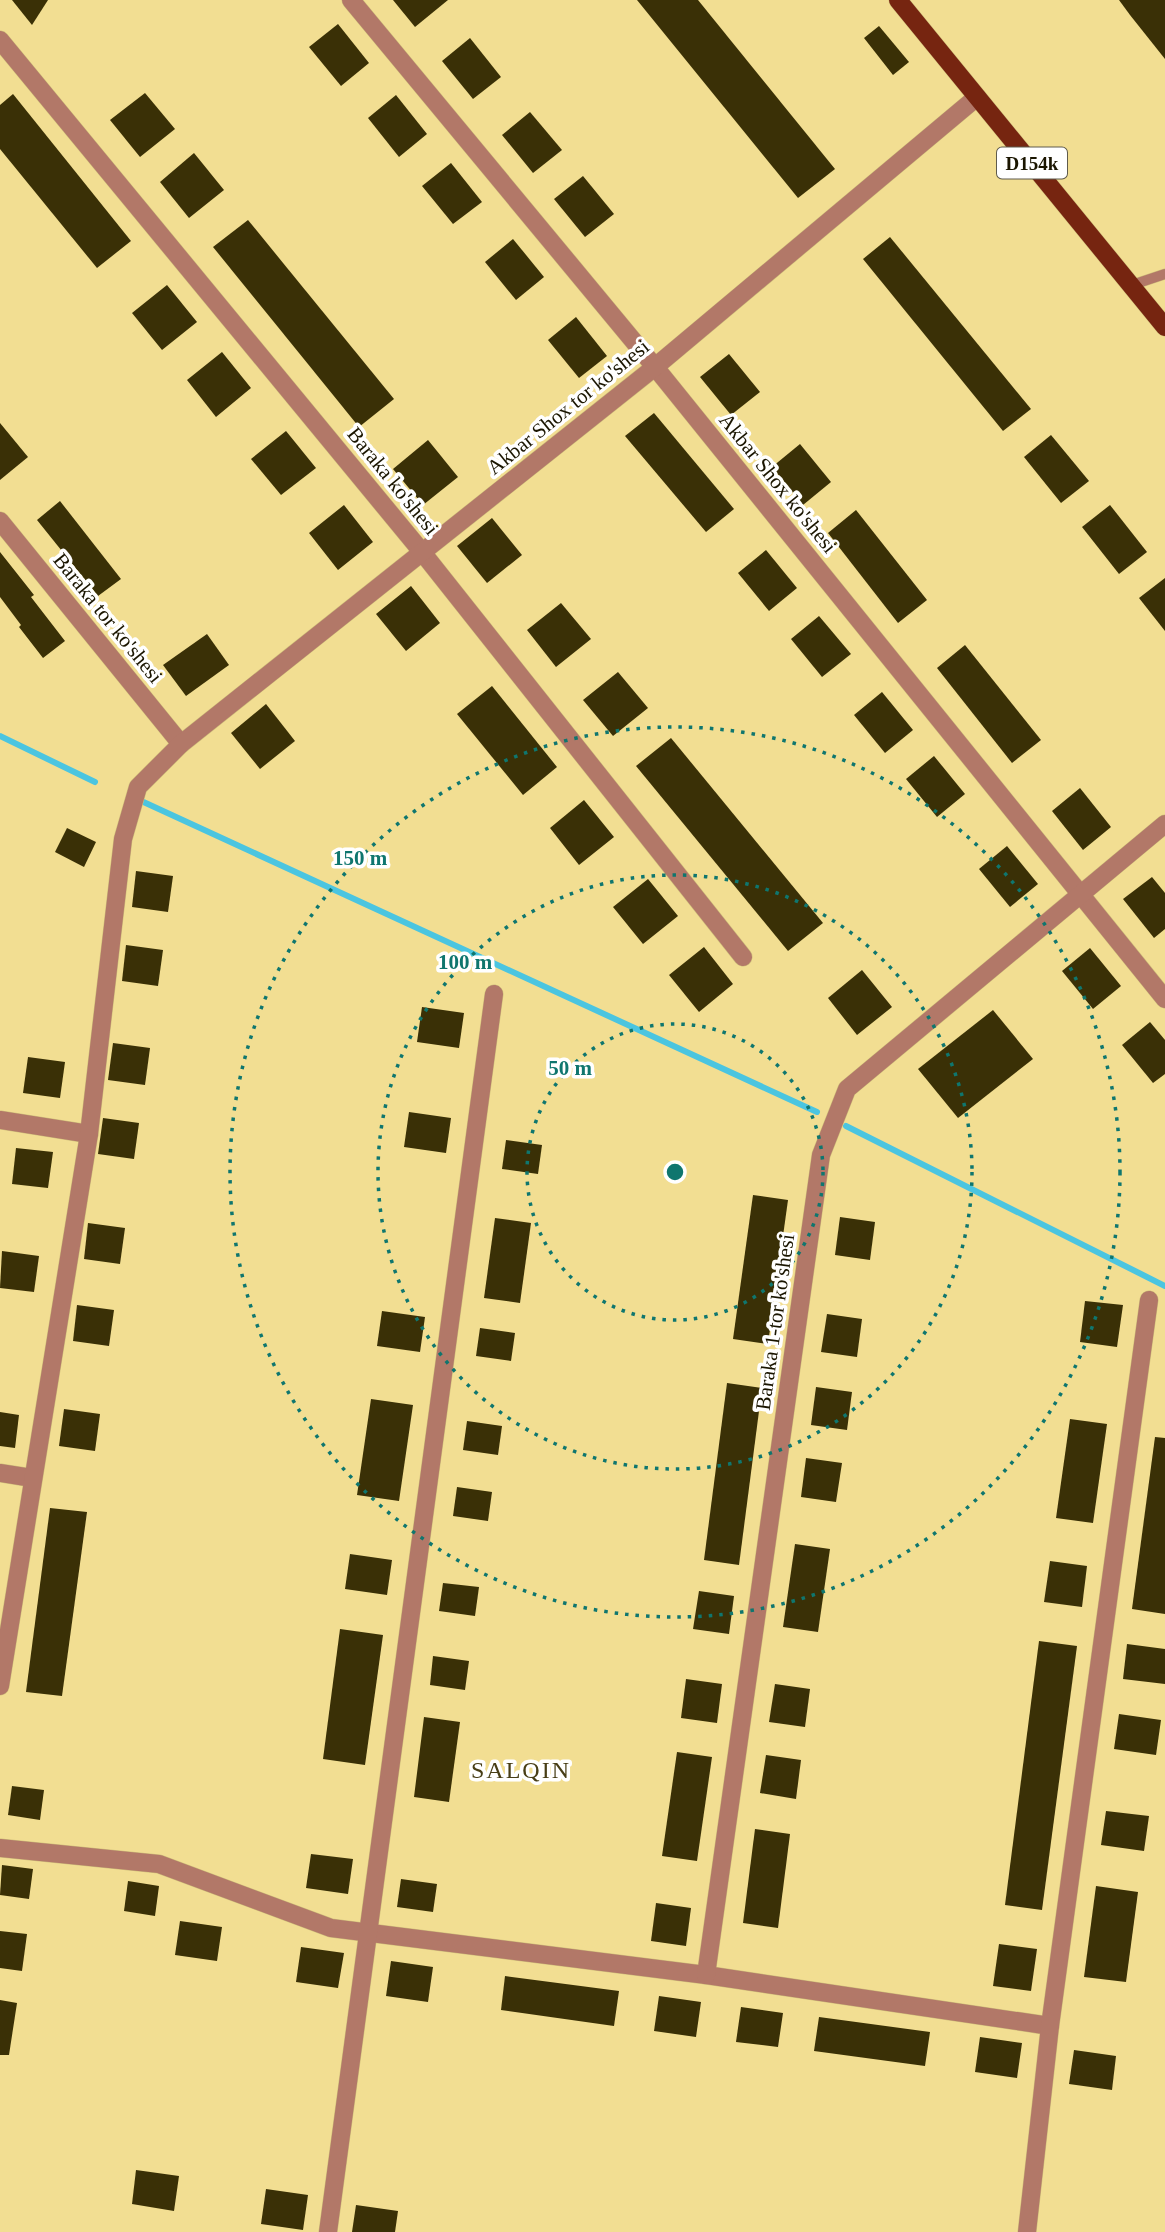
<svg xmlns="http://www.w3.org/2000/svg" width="1165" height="2232" font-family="'Times New Roman',serif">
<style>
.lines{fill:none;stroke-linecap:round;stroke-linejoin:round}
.stream{stroke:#4bc5e0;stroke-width:6}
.building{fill:#3a3006}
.service-casing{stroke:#cfbe7b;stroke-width:11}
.minor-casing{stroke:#cfbe7b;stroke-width:19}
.primary-casing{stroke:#cfbe7b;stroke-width:19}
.service{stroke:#b27868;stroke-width:10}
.minor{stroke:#b27868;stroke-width:18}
.primary{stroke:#762510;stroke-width:18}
.ring{fill:none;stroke:#0f766e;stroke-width:3.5;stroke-dasharray:3.5 7}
.labels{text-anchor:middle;stroke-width:7;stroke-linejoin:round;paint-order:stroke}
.shield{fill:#fff;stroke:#5f5b4c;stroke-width:2}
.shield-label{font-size:19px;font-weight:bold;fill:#1a1500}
.street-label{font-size:21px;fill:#1a1500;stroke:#fff}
.quarter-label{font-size:24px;letter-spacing:2px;fill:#483e16;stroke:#fff}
.centre{fill:#0f766e;stroke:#fff;stroke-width:3.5}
.ring-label{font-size:21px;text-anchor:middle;font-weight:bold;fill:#0f766e;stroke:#fff;stroke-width:7;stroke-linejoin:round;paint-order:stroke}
</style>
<rect width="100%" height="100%" fill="#f2de92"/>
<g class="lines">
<g class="stream">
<path d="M0,736L95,782"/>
<path d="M137,799L817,1112"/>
<path d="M846,1126L1165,1286"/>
</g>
</g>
<g class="building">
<path d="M12,0H48L32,25Z"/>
<path d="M393,0H448L415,27Z"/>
<path d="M637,0H698L835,169L798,198Z"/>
<path d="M1119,0H1165V59L1130,15Z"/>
<path d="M338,24L369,63L341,86L309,47Z"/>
<path d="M879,26L909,62L893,75L864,38Z"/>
<path d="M470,38L501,77L473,99L442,61Z"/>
<path d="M145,93L175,129L140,157L110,120Z"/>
<path d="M13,94L131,241L97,268L0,149V105Z"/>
<path d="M396,95L427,134L399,157L368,118Z"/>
<path d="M530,112L562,150L533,173L502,135Z"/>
<path d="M194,153L224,190L189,218L160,182Z"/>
<path d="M451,163L482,202L453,224L422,186Z"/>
<path d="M583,176L614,214L585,237L554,199Z"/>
<path d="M248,220L394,399L359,427L213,247Z"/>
<path d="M890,237L1031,409L1003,431L863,259Z"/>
<path d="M513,239L544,277L516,300L485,262Z"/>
<path d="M167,285L197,322L162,350L132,313Z"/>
<path d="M576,317L607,356L579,378L548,340Z"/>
<path d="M222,352L251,388L216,417L187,380Z"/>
<path d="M729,354L760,392L731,415L700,377Z"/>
<path d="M654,413L734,509L706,532L625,436Z"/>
<path d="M0,423L28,457L0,480Z"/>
<path d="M286,431L316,468L281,495L251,459Z"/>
<path d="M1051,435L1089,481L1061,503L1024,457Z"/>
<path d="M428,440L458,477L423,505L393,469Z"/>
<path d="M800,444L831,482L803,505L772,467Z"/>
<path d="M60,501L121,579L98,596L37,520Z"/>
<path d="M344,505L373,542L338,570L309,533Z"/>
<path d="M1110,505L1147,552L1119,574L1082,527Z"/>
<path d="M856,510L927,600L898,623L828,533Z"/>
<path d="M492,518L522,555L487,583L457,546Z"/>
<path d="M766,550L797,588L769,611L738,573Z"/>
<path d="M0,552L34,595L31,597L65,641L43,658L19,627L21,625L0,597Z"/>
<path d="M1165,578V631L1139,598Z"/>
<path d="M411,586L440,623L406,651L376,614Z"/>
<path d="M561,603L591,639L556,667L527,630Z"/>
<path d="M819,616L851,654L822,677L791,639Z"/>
<path d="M207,634L229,665L186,696L163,665Z"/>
<path d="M965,645L1041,740L1012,763L937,668Z"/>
<path d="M618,672L648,708L613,736L583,700Z"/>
<path d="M492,686L557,767L523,795L457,714Z"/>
<path d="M882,692L913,730L885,753L854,715Z"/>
<path d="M266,704L295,741L260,769L231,733Z"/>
<path d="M671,738L823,923L788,951L636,766Z"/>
<path d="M934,756L965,794L937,817L906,779Z"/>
<path d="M1080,788L1111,827L1083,850L1052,811Z"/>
<path d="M584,800L614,837L579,865L550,828Z"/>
<path d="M67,828L96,842L84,867L55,852Z"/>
<path d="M1007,846L1038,884L1010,907L979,869Z"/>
<path d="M136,871L173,876L168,912L132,907Z"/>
<path d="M1152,877L1165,893V929L1154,938L1123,899Z"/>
<path d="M648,879L678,916L643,944L613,907Z"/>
<path d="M126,945L163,950L158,986L122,981Z"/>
<path d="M704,947L733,984L699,1012L669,975Z"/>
<path d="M1090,948L1121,986L1093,1009L1062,971Z"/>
<path d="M862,970L892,1007L857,1035L828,998Z"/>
<path d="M422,1007L464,1013L459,1048L417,1042Z"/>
<path d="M993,1010L1033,1059L958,1118L918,1069Z"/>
<path d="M1150,1022L1165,1040V1074L1153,1083L1122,1045Z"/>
<path d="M113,1043L150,1048L145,1085L108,1080Z"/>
<path d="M28,1057L65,1062L60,1098L23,1093Z"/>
<path d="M409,1112L451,1118L446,1153L404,1147Z"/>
<path d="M103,1118L139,1123L134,1159L98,1154Z"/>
<path d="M506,1140L542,1145L538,1174L502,1169Z"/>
<path d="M16,1148L53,1152L48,1188L12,1184Z"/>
<path d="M753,1195L788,1200L768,1344L733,1339Z"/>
<path d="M840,1217L875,1222L870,1260L835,1255Z"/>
<path d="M495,1218L531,1223L520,1303L484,1298Z"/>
<path d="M88,1223L125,1228L120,1264L84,1259Z"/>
<path d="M2,1251L39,1256L34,1292L0,1288Z"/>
<path d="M1085,1301L1123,1305L1117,1347L1080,1342Z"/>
<path d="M77,1305L114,1310L109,1346L73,1341Z"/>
<path d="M382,1311L425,1317L420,1352L377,1346Z"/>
<path d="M827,1314L862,1319L857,1357L821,1352Z"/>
<path d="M480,1328L515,1333L511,1361L476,1356Z"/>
<path d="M727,1383L762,1388L739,1565L704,1560Z"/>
<path d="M816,1387L852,1392L847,1430L811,1425Z"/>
<path d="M371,1399L413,1405L399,1501L357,1495Z"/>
<path d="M64,1409L100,1414L95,1451L59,1446Z"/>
<path d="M0,1412L19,1415L15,1448L0,1446Z"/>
<path d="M1070,1419L1107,1424L1093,1523L1056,1518Z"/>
<path d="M467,1421L502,1426L498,1455L463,1450Z"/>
<path d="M1155,1437L1165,1438V1614L1132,1609Z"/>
<path d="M806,1458L842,1463L836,1502L801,1497Z"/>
<path d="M457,1487L492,1492L488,1521L453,1516Z"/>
<path d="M50,1508L87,1512L62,1696L26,1692Z"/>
<path d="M795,1544L830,1549L818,1632L783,1627Z"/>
<path d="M350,1554L392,1560L387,1595L345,1589Z"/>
<path d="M1050,1561L1087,1566L1082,1607L1044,1602Z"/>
<path d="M443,1583L479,1587L475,1616L439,1611Z"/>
<path d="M699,1591L734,1596L729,1634L693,1629Z"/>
<path d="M340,1629L383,1635L365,1765L323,1759Z"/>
<path d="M1039,1641L1077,1646L1042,1910L1005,1905Z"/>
<path d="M1127,1644L1165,1649V1684L1123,1679Z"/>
<path d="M433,1656L469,1661L465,1690L430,1685Z"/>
<path d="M686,1679L722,1684L717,1723L681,1718Z"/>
<path d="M775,1684L810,1689L805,1727L769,1722Z"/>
<path d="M1119,1714L1161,1720L1156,1755L1114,1749Z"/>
<path d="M424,1717L460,1722L449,1802L414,1797Z"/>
<path d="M677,1752L712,1757L697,1861L662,1856Z"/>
<path d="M766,1755L801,1760L796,1799L760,1793Z"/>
<path d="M12,1786L44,1790L40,1820L8,1815Z"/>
<path d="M1106,1811L1149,1816L1144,1851L1101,1845Z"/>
<path d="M755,1829L790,1834L778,1928L743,1923Z"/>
<path d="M311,1854L353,1859L348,1894L306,1888Z"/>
<path d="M2,1865L33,1869L29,1899L0,1895Z"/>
<path d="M401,1879L437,1884L433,1912L397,1907Z"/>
<path d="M128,1881L159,1886L155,1916L124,1911Z"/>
<path d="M1096,1886L1138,1892L1126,1982L1084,1977Z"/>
<path d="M656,1903L691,1908L686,1946L651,1941Z"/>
<path d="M180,1921L222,1927L217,1961L175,1955Z"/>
<path d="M0,1931L27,1934L22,1971L0,1968Z"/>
<path d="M999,1944L1037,1949L1031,1991L993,1986Z"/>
<path d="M301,1947L344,1953L338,1988L296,1982Z"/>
<path d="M391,1961L433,1967L428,2002L386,1996Z"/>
<path d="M505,1976L619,1991L614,2026L501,2010Z"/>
<path d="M659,1996L701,2002L696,2037L654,2031Z"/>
<path d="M0,2000L17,2003L9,2055H0Z"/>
<path d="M741,2007L783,2013L778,2047L736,2042Z"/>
<path d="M819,2017L930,2032L925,2066L814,2051Z"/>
<path d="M980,2037L1022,2043L1017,2078L975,2072Z"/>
<path d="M1074,2050L1116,2056L1112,2090L1069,2084Z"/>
<path d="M136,2170L179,2176L174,2211L132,2204Z"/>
<path d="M266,2189L308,2195L303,2230L261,2224Z"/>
<path d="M356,2205L398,2211L395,2232H352Z"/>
</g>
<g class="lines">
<defs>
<path id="service" d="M1132,285L1165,274"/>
<g id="minor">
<path d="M351,0L655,367L1165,999"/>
<path d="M0,40L422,552L743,957"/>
<path d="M0,521L181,744"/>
<path d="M0,1120L89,1134"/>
<path d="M0,1473L32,1478"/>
<path d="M0,1686L89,1134L123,839L138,787L181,744L655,367L977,97"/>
<path d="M0,1848L159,1864L331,1928L706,1975L1050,2026"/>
<path d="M706,1975L821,1155L847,1089L1165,824"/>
<path d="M328,2232L494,994"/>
<path d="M1027,2232L1050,2026L1149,1300"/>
</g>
<path id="primary" d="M898,0L1165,327"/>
</defs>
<use href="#service" class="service-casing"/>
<use href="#minor" class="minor-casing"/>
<use href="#primary" class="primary-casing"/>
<use href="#service" class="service"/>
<use href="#minor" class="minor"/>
<use href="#primary" class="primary"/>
</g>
<g class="ring">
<circle cx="675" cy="1172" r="148"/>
<circle cx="675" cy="1172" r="297"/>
<circle cx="675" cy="1172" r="445"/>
</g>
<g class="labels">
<rect class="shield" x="997" y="147.5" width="70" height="31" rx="5"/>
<g class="shield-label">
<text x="1032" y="170">D154k</text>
</g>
<g class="street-label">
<text transform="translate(568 407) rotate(-39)" y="7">Akbar Shox tor ko'shesi</text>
<text transform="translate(393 481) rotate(51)" y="7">Baraka ko'shesi</text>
<text transform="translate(778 483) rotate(51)" y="7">Akbar Shox ko'shesi</text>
<text transform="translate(108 618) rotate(51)" y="7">Baraka tor ko'shesi</text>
<text transform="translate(775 1322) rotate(-82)" y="7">Baraka 1-tor ko'shesi</text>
</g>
<g class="quarter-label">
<text x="521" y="1778">SALQIN</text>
</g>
</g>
<circle cx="675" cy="1172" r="10" class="centre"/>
<g class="ring-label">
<text x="360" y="865">150 m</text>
<text x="465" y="969">100 m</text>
<text x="570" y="1075">50 m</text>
</g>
</svg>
